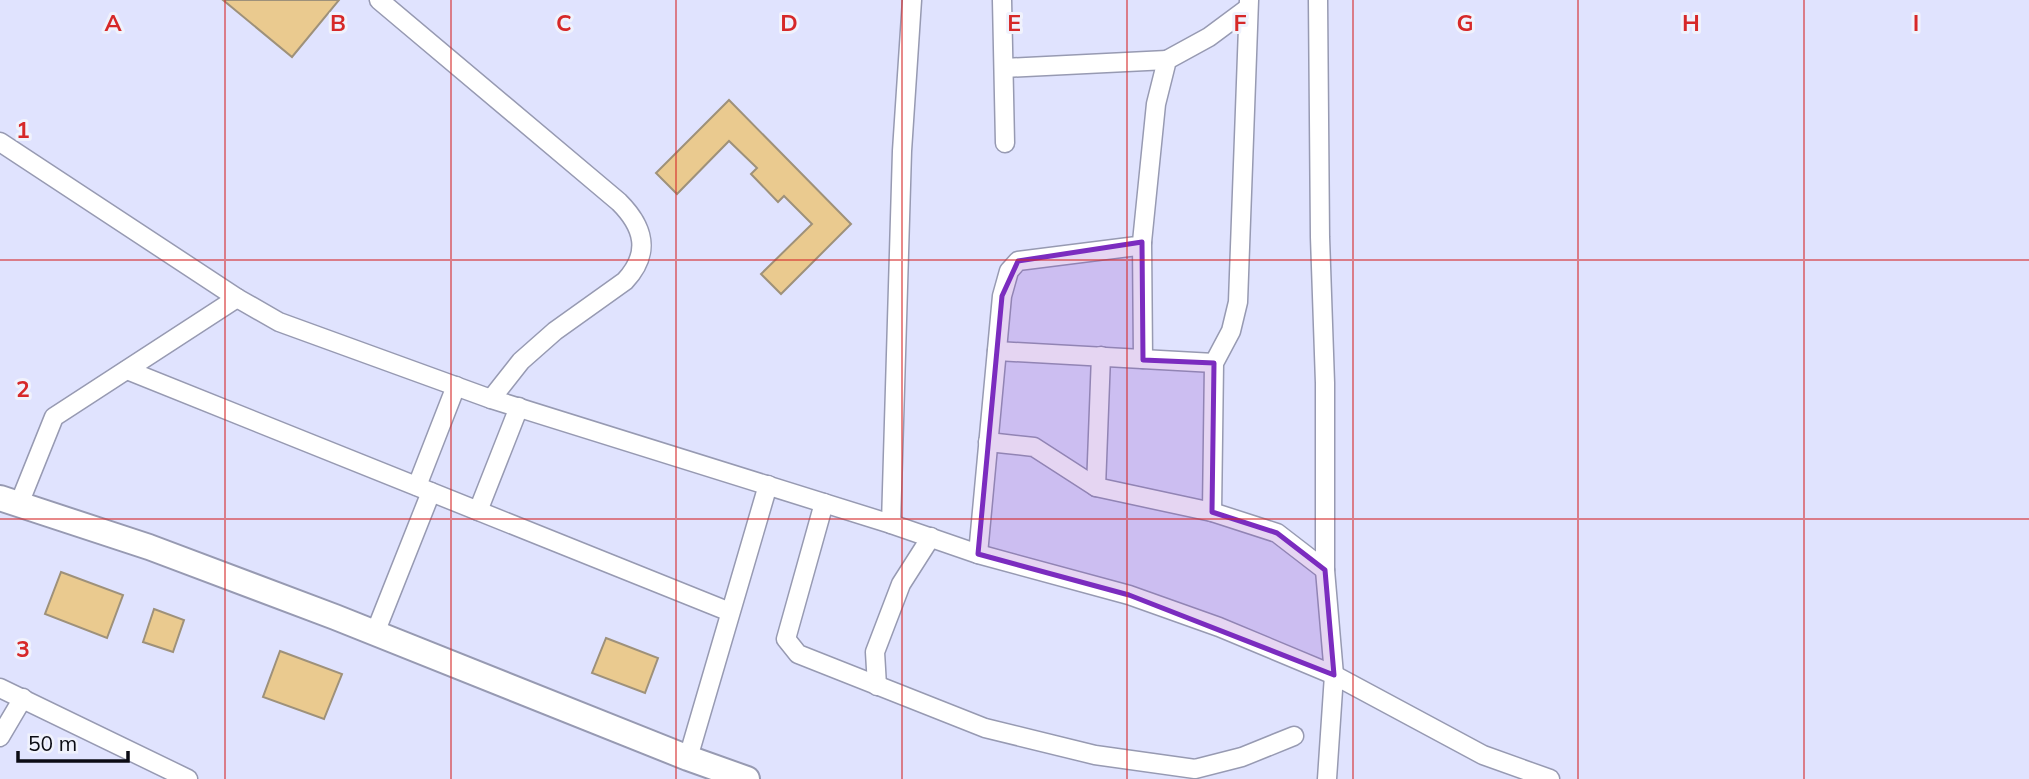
<svg xmlns="http://www.w3.org/2000/svg" width="2029" height="779" font-family="Mulish,sans-serif">
<style>
.building{fill:#eaca8f;stroke:#9e917a;stroke-width:2}
.lines{fill:none;stroke-linecap:round;stroke-linejoin:round}
.minor-casing{stroke:#979ab2;stroke-width:21}
.secondary-casing{stroke:#979ab2;stroke-width:28}
.minor{stroke:#fff;stroke-width:18}
.secondary{stroke:#fff;stroke-width:24}
.marked{fill:#7b2cbf;fill-opacity:0.2;stroke:#7b2cbf;stroke-width:5;stroke-linejoin:round}
.grid{fill:none;stroke:#d62828;stroke-width:2;stroke-opacity:0.55}
.grid-label{font-size:23px;text-anchor:middle;font-weight:bold;fill:#d62828;stroke:#f0f2fc;stroke-width:6;stroke-linejoin:round;paint-order:stroke}
</style>
<rect width="100%" height="100%" fill="#e0e3fe"/>
<g class="building">
<path d="M223,0H339L292,57Z"/>
<path d="M729,100L851,224L781,294L761,274L812,224L784,196L778,202L751,174L757,168L729,141L677,194L656,173Z"/>
<path d="M61,572L123,595L107,638L45,614Z"/>
<path d="M154,609L184,620L173,652L143,642Z"/>
<path d="M606,638L658,658L645,693L592,673Z"/>
<path d="M280,651L342,674L324,719L263,697Z"/>
</g>
<g class="lines">
<defs>
<g id="minor">
<path d="M379,0L619,202C644,227 651,253 625,281L555,331L521,361L491,399"/>
<path d="M1002,0L1005,143"/>
<path d="M1318,0L1320,237L1325,383V570L1334,675L1327,779"/>
<path d="M1004,68L1167,60"/>
<path d="M0,142L237,298L279,322L491,399L891,524L978,554L1129,595L1219,627L1334,675L1483,755L1550,779"/>
<path d="M1142,242L1143,359"/>
<path d="M997,351L1214,363"/>
<path d="M127,370L730,612"/>
<path d="M988,442L1034,447L1096,487L1212,512L1277,533L1325,570"/>
<path d="M417,486L456,386"/>
<path d="M1096,487L1101,356"/>
<path d="M824,503L786,639L798,654L985,728L1095,755L1195,769L1242,757L1294,736"/>
<path d="M19,504L54,417L237,298"/>
<path d="M478,511L519,407"/>
<path d="M1212,512L1214,363L1231,331L1238,302L1249,0"/>
<path d="M891,524L902,151L912,0"/>
<path d="M978,554L1002,296L1009,271L1018,261L1137,246L1142,242L1156,104L1167,60L1209,37L1248,8"/>
<path d="M375,633L431,492"/>
<path d="M877,686L875,652L901,584L931,537"/>
<path d="M0,688L188,779"/>
<path d="M0,737L23,698"/>
<path d="M688,758L768,485"/>
</g>
<path id="secondary" d="M0,498L149,547L335,617L688,758L747,779"/>
</defs>
<use href="#minor" class="minor-casing"/>
<use href="#secondary" class="secondary-casing"/>
<use href="#minor" class="minor"/>
<use href="#secondary" class="secondary"/>
</g>
<path class="marked" d="M1142,242L1143,360L1214,363L1212,512L1277,533L1325,570L1334,675L1129,595L978,554L1002,296L1018,261Z"/>
<path class="grid" d="M225,0V779M451,0V779M676,0V779M902,0V779M1127,0V779M1353,0V779M1578,0V779M1804,0V779M0,260H2029M0,519H2029"/>
<g class="grid-label">
<text x="113" y="31">A</text>
<text x="338" y="31">B</text>
<text x="564" y="31">C</text>
<text x="789" y="31">D</text>
<text x="1014" y="31">E</text>
<text x="1240" y="31">F</text>
<text x="1465" y="31">G</text>
<text x="1691" y="31">H</text>
<text x="1916" y="31">I</text>
<text x="23" y="138">1</text>
<text x="23" y="397">2</text>
<text x="23" y="657">3</text>
</g>
<path d="M18 751v10h110v-10" fill="none" stroke="#0b0c14" stroke-width="3.5"/>
<text x="28" y="751" font-size="21" fill="#0b0c14" stroke="#f0f2fc" stroke-width="5" paint-order="stroke">50 m</text>
</svg>
